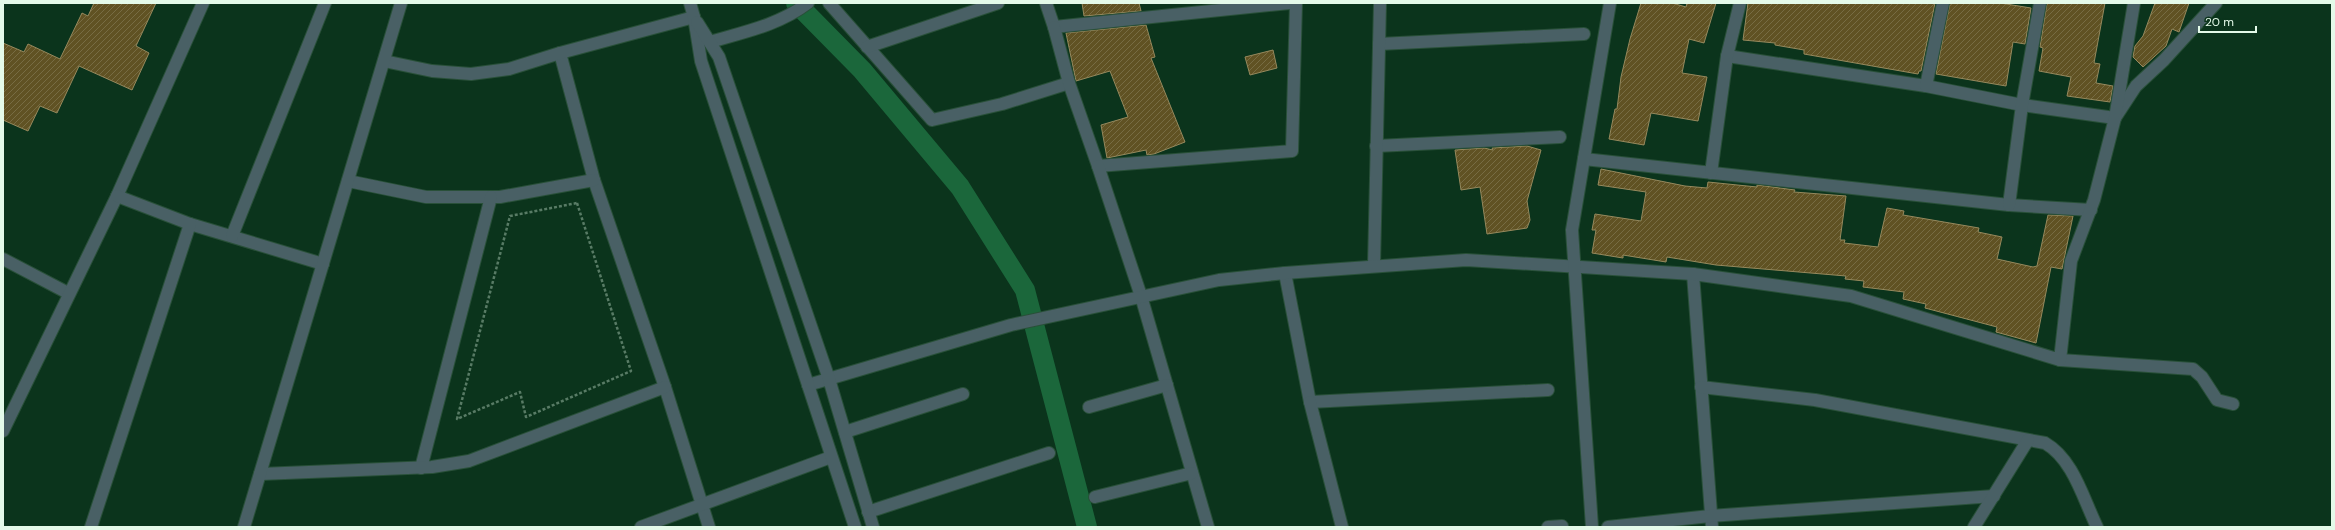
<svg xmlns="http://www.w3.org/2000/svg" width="2335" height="530" font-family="'DM Sans',sans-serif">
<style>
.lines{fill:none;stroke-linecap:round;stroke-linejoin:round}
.canal{stroke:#1b673b;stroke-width:20}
.building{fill:url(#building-hatch);stroke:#96895d}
.minor-casing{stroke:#295039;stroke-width:14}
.tertiary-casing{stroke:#295039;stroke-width:14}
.path{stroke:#587b65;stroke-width:2.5;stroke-dasharray:3 2;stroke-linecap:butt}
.minor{stroke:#496065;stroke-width:12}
.tertiary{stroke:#496065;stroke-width:12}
</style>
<defs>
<pattern id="building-hatch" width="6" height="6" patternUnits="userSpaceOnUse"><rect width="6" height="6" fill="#605223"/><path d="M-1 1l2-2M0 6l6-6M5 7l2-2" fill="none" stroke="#776c43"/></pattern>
</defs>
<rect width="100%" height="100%" fill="#0b341c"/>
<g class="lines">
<path class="canal" d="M796,3L862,70L960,187L1025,290L1087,527"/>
</g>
<g class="building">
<path d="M94,3H156L136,46L149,53L132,90L79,66L57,113L40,106L28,131L3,120V43L24,52L28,44L60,59L82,13L88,16Z"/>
<path d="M1082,3H1139L1141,11L1084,16Z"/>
<path d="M1641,3H1672L1686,7L1687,3H1716L1704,43L1689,39L1682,73L1707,77L1698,121L1651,113L1644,145L1609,139L1615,109H1617L1621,77L1630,39Z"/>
<path d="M1748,3H1935L1921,71H1919L1918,74L1804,54V50L1775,45V43L1743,40Z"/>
<path d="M1950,3H2000L2031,8L2025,44L2013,42L2006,86L1936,74Z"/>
<path d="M2047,3H2105L2094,63L2100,64L2096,83L2113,86L2110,102L2067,96L2071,77L2039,71L2043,48L2040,47Z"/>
<path d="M2155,3H2189L2179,32L2172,29L2166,46L2143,67L2133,57L2135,46L2143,36Z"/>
<path d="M1146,25L1155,57L1151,58L1185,142L1154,154L1147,155L1146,150L1107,158L1101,125L1128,117L1110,71L1076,81L1066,33Z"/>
<path d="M1273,50L1277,68L1250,75L1245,57Z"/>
<path d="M1527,146L1541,150L1527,201L1530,220L1527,228L1487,234L1480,187L1461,190L1455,150L1484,148L1493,150L1492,148Z"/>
<path d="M1601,169L1685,186L1707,188L1708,182L1757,187V185L1795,190L1794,192L1846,196L1840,240H1845L1844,243L1878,247L1887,208L1904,211L1903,215L1979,228L1978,232L2002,237L1997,259L2033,267L2037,266L2048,215L2073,216L2062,269L2051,267L2036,343L1996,332L1997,327L1925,308L1926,304L1903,299L1904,292L1863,287L1864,281L1845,279L1846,276L1716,265L1667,257L1666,262L1623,255V258L1592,253L1596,230H1592L1595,214L1641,221L1646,192L1598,185Z"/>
</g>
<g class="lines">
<defs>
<g id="minor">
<path d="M829,3L932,120L1002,104L1069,83"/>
<path d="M1046,3L1054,27L1290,3"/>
<path d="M1054,27L1069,83L1098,166L1292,151L1296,3"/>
<path d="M710,42C744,32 779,25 808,3"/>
<path d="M1379,44L1584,34"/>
<path d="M867,47L998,3"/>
<path d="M560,53L594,180L665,387L709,527"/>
<path d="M1727,56L1926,86L2022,105L2115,118L2136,86L2164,60L2216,3"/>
<path d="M384,61L432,71L471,74L509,69L560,53L694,17"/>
<path d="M1926,86L1943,3"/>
<path d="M1376,146L1560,137"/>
<path d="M1584,159L2009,205L2091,210"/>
<path d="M1098,166L1141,296L1208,527"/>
<path d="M1711,173L1727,56L1740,3"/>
<path d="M348,181L426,197H500L594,180"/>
<path d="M2009,205L2022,105L2040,3"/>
<path d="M190,224L323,264"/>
<path d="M232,236L325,3"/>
<path d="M3,259L68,293"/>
<path d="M1374,266L1380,3"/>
<path d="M1285,273L1310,402L1548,390"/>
<path d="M1693,274L1712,527"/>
<path d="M2060,360L2193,369L2202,377L2217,400L2233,404"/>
<path d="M808,385L1011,325L1219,280L1285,273L1466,260L1693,274L1851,296L2060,360L2071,261L2094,200L2115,118L2134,3"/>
<path d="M1701,387L1815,400L2045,443C2073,459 2083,498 2097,527"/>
<path d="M1310,402L1342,527"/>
<path d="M1089,407L1167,385"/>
<path d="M3,431L117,196L203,3"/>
<path d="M845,432L963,394"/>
<path d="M421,468L491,197"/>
<path d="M260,474L432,467L469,461L665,387"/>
<path d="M1095,497L1192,473"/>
<path d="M868,512L1049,453"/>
<path d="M91,527L190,224L117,196"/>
<path d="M641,527L831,457"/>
<path d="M1548,527L1562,526"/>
<path d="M1608,527L1710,516L1994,496"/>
<path d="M1974,527L2028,440"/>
</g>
<g id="tertiary">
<path d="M690,3L694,17L701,61L855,527"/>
<path d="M697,22L719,57L829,379L873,527"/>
<path d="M244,527L401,3"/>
<path d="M1592,527L1572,230L1610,3"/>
</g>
</defs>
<use href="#minor" class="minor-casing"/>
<use href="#tertiary" class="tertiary-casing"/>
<path class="path" d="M577,203L631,371L526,417L520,392L457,419L510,216Z"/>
<use href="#minor" class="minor"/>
<use href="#tertiary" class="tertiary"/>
</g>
<rect width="2335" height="530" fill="none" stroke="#e4fae9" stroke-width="8"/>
<path d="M2199 26v6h57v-6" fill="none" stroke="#e4fae9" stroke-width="2"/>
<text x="2205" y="26" font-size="12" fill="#e4fae9" stroke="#0b341c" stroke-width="3" paint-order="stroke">20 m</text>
</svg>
